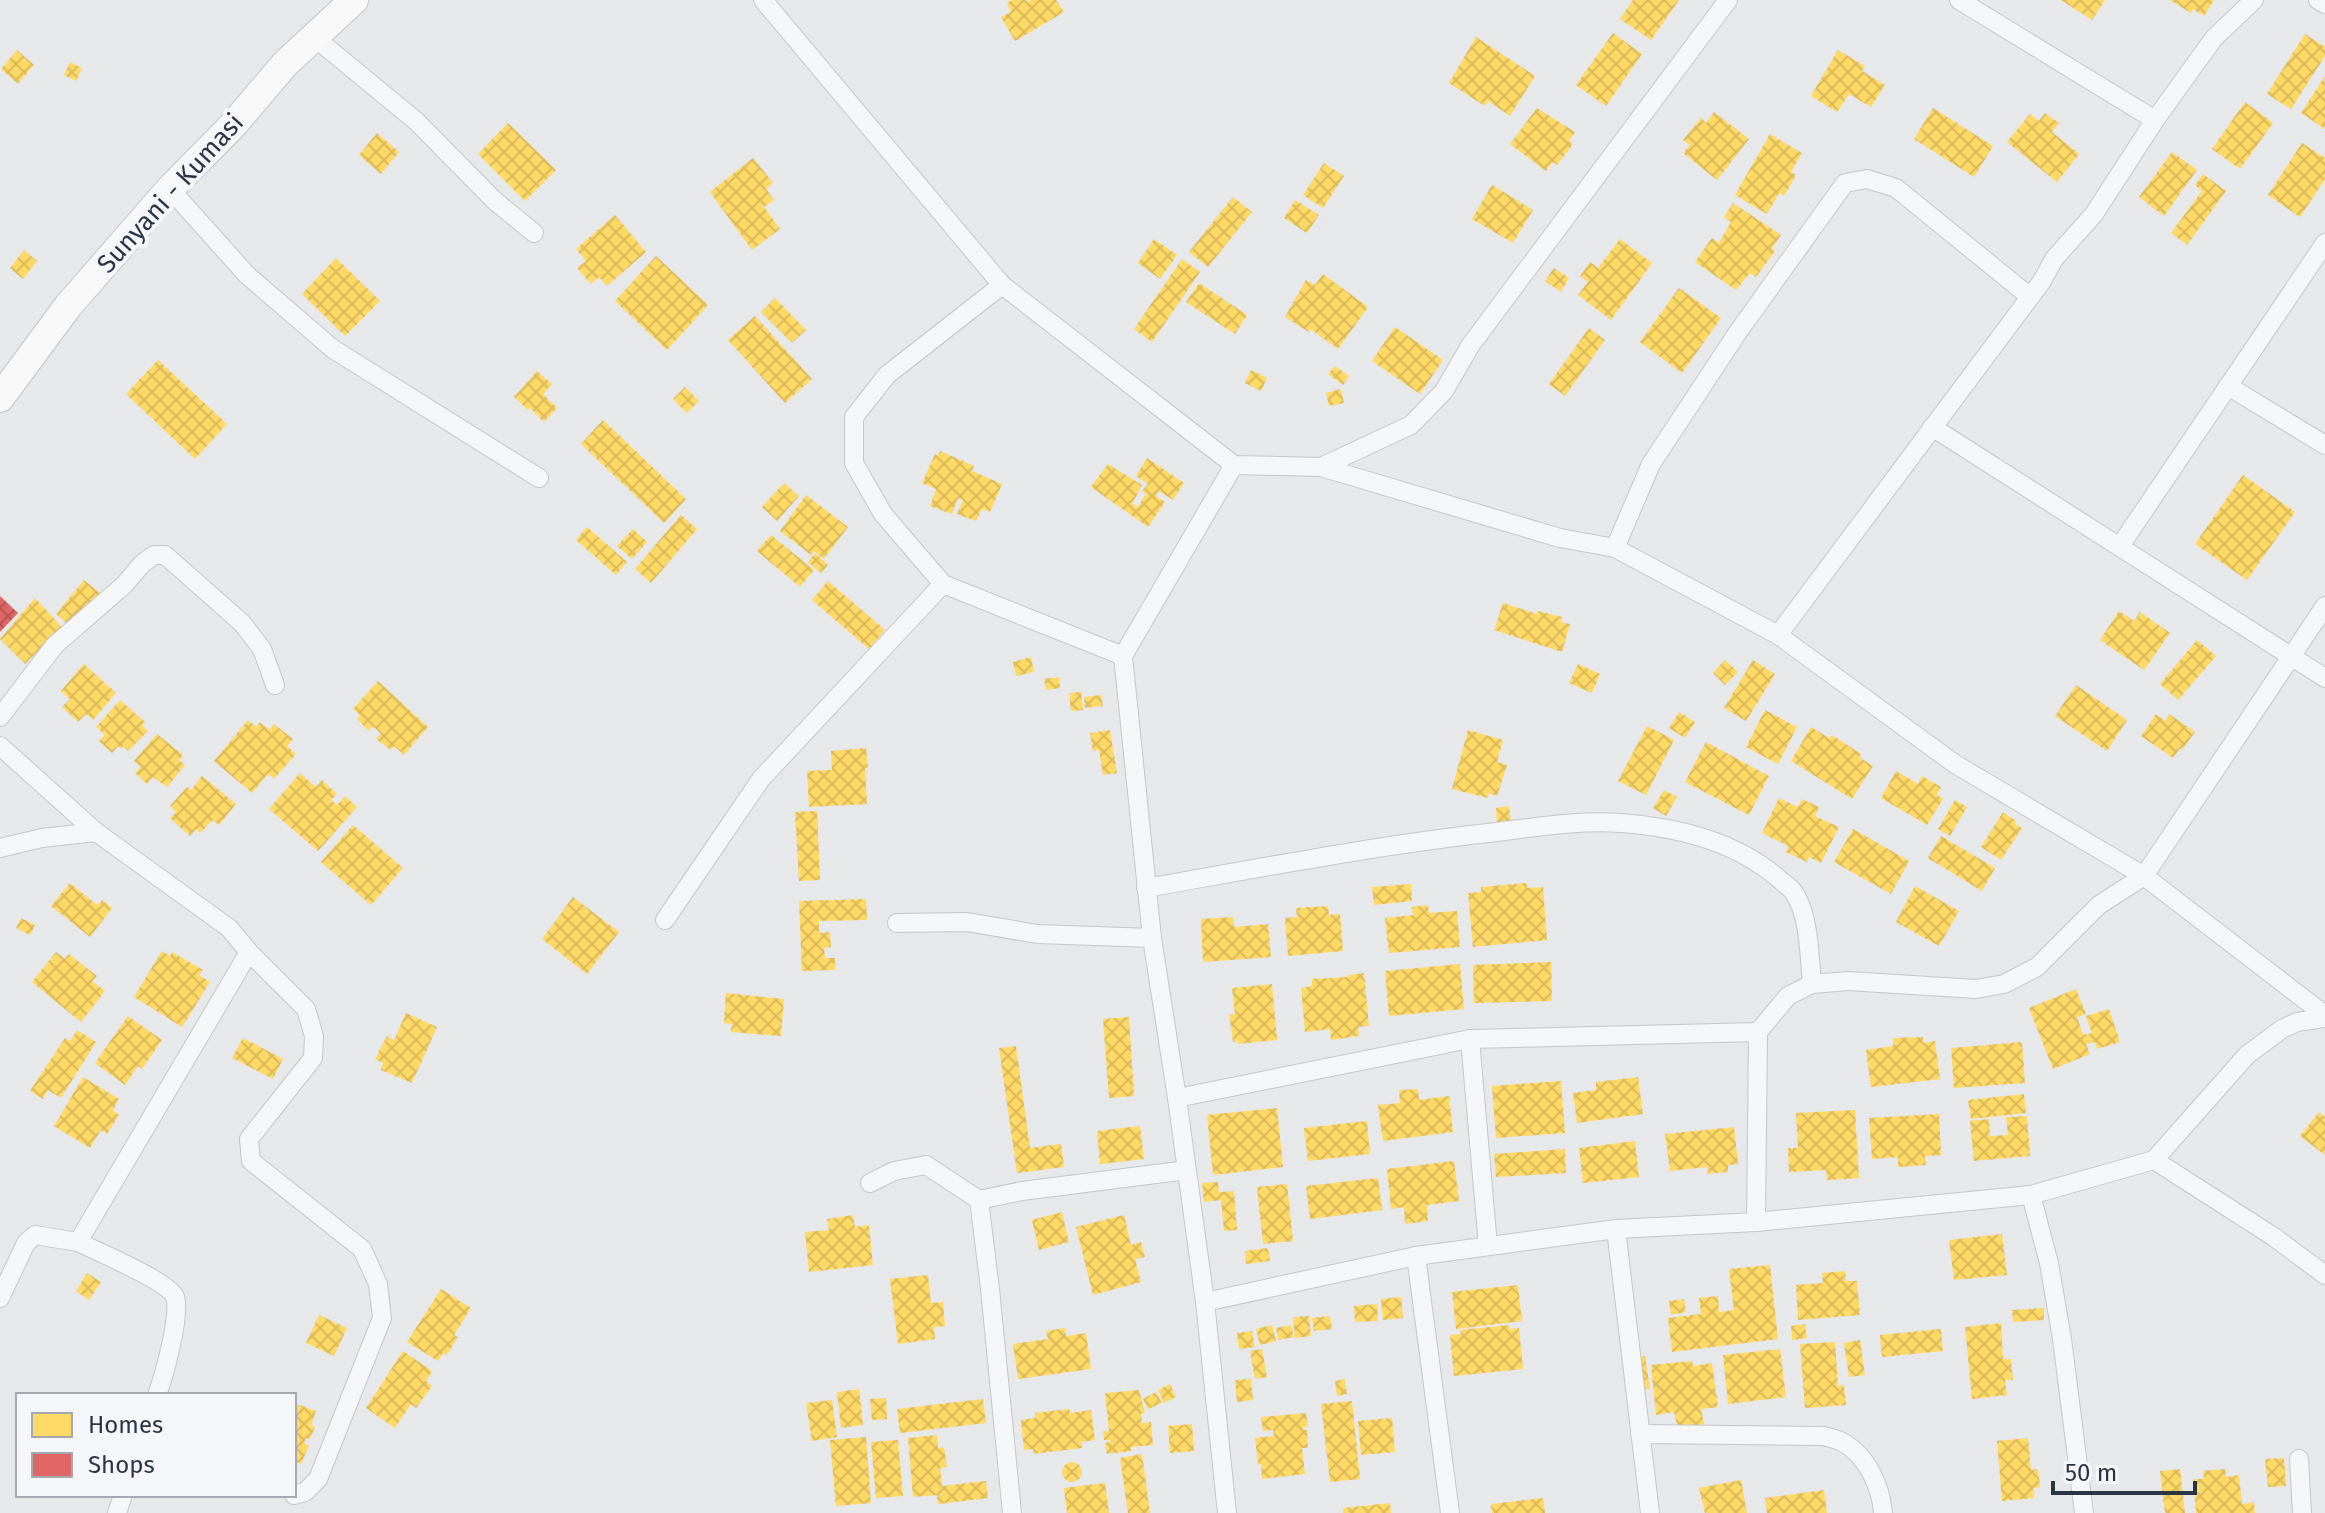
<svg xmlns="http://www.w3.org/2000/svg" width="2325" height="1513" font-family="'Fira Sans',sans-serif">
<style>
.homes{fill:url(#homes-cross-hatch)}
.shops{fill:url(#shops-cross-hatch)}
.lines{fill:none;stroke-linecap:round;stroke-linejoin:round}
.street-casing{stroke:#c4c6c8;stroke-width:20}
.primary-casing{stroke:#c2c5c8;stroke-width:30}
.street{stroke:#f5f6f7;stroke-width:18}
.primary{stroke:#f8f8f8;stroke-width:28}
.labels{text-anchor:middle;stroke-width:8;stroke-linejoin:round;paint-order:stroke}
.street-label{font-size:26px;fill:#2b3445;stroke:#f4f6f9}
</style>
<defs>
<pattern id="homes-cross-hatch" width="8" height="8" patternUnits="userSpaceOnUse" patternTransform="scale(2)"><rect width="8" height="8" fill="#ffd966"/><path d="M0 0l8 8M0 8l8-8" fill="none" stroke="#dbbb5a"/></pattern>
<pattern id="shops-cross-hatch" width="8" height="8" patternUnits="userSpaceOnUse" patternTransform="scale(2)"><rect width="8" height="8" fill="#e06666"/><path d="M0 0l8 8M0 8l8-8" fill="none" stroke="#b65556"/></pattern>
</defs>
<rect width="100%" height="100%" fill="#e6e8ea"/>
<g class="homes">
<path d="M1012,0H1026L1027,2L1031,0H1056L1064,12L1015,41L1001,17L1011,12L1007,3Z"/>
<path d="M1633,0H1679L1651,40L1620,19Z"/>
<path d="M2061,0H2105L2092,20Z"/>
<path d="M2170,0H2214L2204,16L2193,9L2191,13Z"/>
<path d="M1613,33L1642,54L1606,106L1576,85Z"/>
<path d="M2305,34L2325,47V56L2291,109L2267,94Z"/>
<path d="M1476,37L1535,76L1510,116L1488,101L1485,106L1449,83Z"/>
<path d="M17,50L34,65L18,84L1,69Z"/>
<path d="M1838,50L1865,66L1862,71L1885,85L1871,107L1849,94L1837,112L1811,96Z"/>
<path d="M70,62L82,68L76,81L64,75Z"/>
<path d="M2325,76V129L2301,113Z"/>
<path d="M2245,102L2273,123L2240,169L2212,149Z"/>
<path d="M1537,108L1575,132L1569,141L1573,144L1557,165L1553,162L1546,171L1510,144Z"/>
<path d="M1933,108L1993,146L1974,177L1914,139Z"/>
<path d="M1714,112L1749,139L1717,180L1683,153L1690,145L1683,140L1701,118L1706,123Z"/>
<path d="M2045,113L2059,123L2052,132L2079,154L2057,182L2007,142L2030,114L2039,121Z"/>
<path d="M508,123L556,170L525,201L478,154Z"/>
<path d="M377,133L399,152L381,174L359,155Z"/>
<path d="M1770,134L1802,153L1791,172L1796,175L1784,196L1779,193L1767,214L1735,195Z"/>
<path d="M2302,143L2325,158V179L2300,217L2268,195Z"/>
<path d="M2172,152L2197,170L2164,216L2139,197Z"/>
<path d="M753,158L773,183L766,189L774,200L764,207L780,229L752,250L710,192Z"/>
<path d="M1324,163L1344,176L1323,208L1303,195Z"/>
<path d="M2203,174L2226,191L2187,245L2171,233L2202,191L2195,185Z"/>
<path d="M1492,185L1533,210L1513,243L1472,219Z"/>
<path d="M1233,197L1252,212L1208,267L1189,252Z"/>
<path d="M1295,200L1319,215L1307,233L1284,218Z"/>
<path d="M1733,203L1781,235L1772,248L1775,251L1756,277L1750,273L1736,290L1695,262L1712,238L1719,243L1731,222L1724,217Z"/>
<path d="M615,215L646,252L607,286L599,277L591,284L577,268L586,261L576,249Z"/>
<path d="M1154,239L1177,255L1160,279L1138,263Z"/>
<path d="M1620,239L1652,263L1611,320L1578,295L1588,282L1580,276L1590,262L1598,268Z"/>
<path d="M24,250L37,261L23,279L10,268Z"/>
<path d="M656,256L708,305L667,350L615,301Z"/>
<path d="M336,258L380,301L345,336L302,294Z"/>
<path d="M1182,259L1200,272L1152,342L1134,329Z"/>
<path d="M1554,268L1569,278L1561,292L1545,281Z"/>
<path d="M1323,274L1368,307L1338,349L1310,329L1309,332L1285,317L1306,280L1315,285Z"/>
<path d="M1199,283L1247,315L1235,334L1186,302Z"/>
<path d="M1679,288L1721,318L1682,373L1640,342Z"/>
<path d="M775,298L806,330L792,343L761,312Z"/>
<path d="M755,316L812,379L785,403L728,340Z"/>
<path d="M1395,327L1443,360L1420,394L1372,361Z"/>
<path d="M1589,328L1605,340L1565,396L1549,384Z"/>
<path d="M158,360L227,424L195,459L126,394Z"/>
<path d="M1335,366L1349,376L1343,385L1328,374Z"/>
<path d="M1251,370L1267,378L1261,391L1245,383Z"/>
<path d="M537,371L552,384L543,394L557,408L544,422L530,408L528,410L514,397Z"/>
<path d="M685,387L699,401L687,413L673,399Z"/>
<path d="M1341,389L1344,403L1329,406L1326,393Z"/>
<path d="M603,420L686,499L664,523L581,444Z"/>
<path d="M940,451L974,466L972,471L1002,484L990,512L982,509L976,521L957,514L963,500L958,498L952,514L930,506L936,489L922,483L935,454L938,456Z"/>
<path d="M1147,458L1184,483L1173,500L1159,491L1156,496L1165,502L1148,527L1091,487L1108,464L1142,485L1132,504L1138,507L1146,494L1142,491L1148,484L1136,476Z"/>
<path d="M2243,475L2295,512L2247,580L2195,544Z"/>
<path d="M784,483L799,496L777,521L762,507Z"/>
<path d="M806,495L848,527L824,559L814,551L811,555L780,531Z"/>
<path d="M681,515L697,529L651,583L635,569Z"/>
<path d="M587,527L627,562L616,575L576,540Z"/>
<path d="M633,529L647,542L632,559L617,546Z"/>
<path d="M771,535L814,570L800,587L757,551Z"/>
<path d="M815,553L828,565L821,573L808,562Z"/>
<path d="M84,580L101,594L72,628L56,614Z"/>
<path d="M828,581L885,630L869,649L812,600Z"/>
<path d="M35,598L62,627L25,664L0,639Z"/>
<path d="M1503,603L1537,614L1538,611L1562,617L1561,622L1570,624L1562,652L1494,630Z"/>
<path d="M2119,611L2134,621L2140,612L2170,633L2144,670L2100,640Z"/>
<path d="M2197,640L2216,656L2178,700L2160,684Z"/>
<path d="M1031,657L1034,672L1016,676L1013,662Z"/>
<path d="M1725,660L1738,672L1725,685L1713,673Z"/>
<path d="M1753,660L1775,674L1746,721L1724,708Z"/>
<path d="M84,664L116,693L93,720L86,714L78,722L62,707L70,699L61,691Z"/>
<path d="M1578,664L1600,674L1592,693L1569,683Z"/>
<path d="M1059,677L1060,688L1046,690L1044,679Z"/>
<path d="M378,681L428,727L404,755L394,746L391,750L376,739L381,734L373,726L369,731L357,719L360,715L353,709Z"/>
<path d="M2076,685L2127,720L2107,751L2055,716Z"/>
<path d="M1081,692L1083,710L1071,711L1069,693Z"/>
<path d="M1101,695L1103,706L1085,708L1084,697Z"/>
<path d="M120,700L145,722L142,725L148,731L128,751L123,746L121,749L118,746L112,753L99,741L105,735L96,727Z"/>
<path d="M1765,710L1797,727L1778,764L1746,747Z"/>
<path d="M1679,712L1695,722L1685,738L1669,728Z"/>
<path d="M2156,714L2165,721L2169,714L2195,732L2182,750L2180,748L2173,758L2141,736Z"/>
<path d="M248,720L256,727L260,722L269,730L274,724L293,739L287,746L296,754L274,779L268,774L252,793L214,761Z"/>
<path d="M1647,726L1674,740L1646,795L1618,781Z"/>
<path d="M1811,727L1829,738L1832,735L1861,754L1859,757L1873,766L1852,799L1791,761Z"/>
<path d="M1110,730L1117,773L1103,775L1099,750L1093,751L1090,733Z"/>
<path d="M1468,730L1503,740L1497,762L1507,765L1497,796L1489,793L1488,798L1452,789Z"/>
<path d="M157,734L183,755L179,760L185,765L167,787L153,777L147,784L135,773L141,767L134,761Z"/>
<path d="M1706,742L1769,776L1749,815L1685,782Z"/>
<path d="M866,748L868,768H865L867,804L809,807L807,771L832,770L831,751Z"/>
<path d="M1896,771L1918,784L1922,776L1941,787L1937,795L1943,799L1927,825L1881,798Z"/>
<path d="M300,773L316,787L322,780L337,794L331,800L337,805L345,796L357,807L318,851L269,809Z"/>
<path d="M202,776L236,804L219,825L213,820L200,833L196,829L190,836L170,818L176,812L170,806L187,787L191,790Z"/>
<path d="M1664,790L1677,797L1666,816L1653,808Z"/>
<path d="M1779,798L1798,807L1802,799L1819,807L1815,816L1839,827L1821,863L1809,857L1807,862L1786,852L1788,846L1762,833Z"/>
<path d="M1955,800L1967,807L1950,836L1938,829Z"/>
<path d="M1509,806L1511,823L1497,824L1496,808Z"/>
<path d="M817,811L820,880L799,881L795,812Z"/>
<path d="M2003,812L2016,821L2015,824L2022,828L2001,860L1981,847Z"/>
<path d="M353,825L403,868L371,905L321,862Z"/>
<path d="M1853,829L1909,861L1891,894L1834,862Z"/>
<path d="M1941,836L1995,868L1982,891L1928,858Z"/>
<path d="M70,883L97,905L102,900L112,908L90,937L51,906Z"/>
<path d="M1527,883V888L1543,887L1547,940L1473,947L1468,893L1481,892V887Z"/>
<path d="M1411,884L1412,901L1374,905L1372,887Z"/>
<path d="M1915,886L1959,911L1939,946L1896,922Z"/>
<path d="M573,897L619,932L587,974L542,939Z"/>
<path d="M866,899L867,920L819,921V933L830,932L831,947L824,948L825,958H835V970L802,971L799,901Z"/>
<path d="M1428,905L1429,913L1457,911L1460,947L1389,953L1385,918L1413,915L1412,907Z"/>
<path d="M1328,906L1329,915L1340,914L1343,951L1288,956L1285,918L1297,917L1296,908Z"/>
<path d="M1233,917L1234,927L1268,924L1271,957L1203,962L1201,919Z"/>
<path d="M21,918L35,925L30,935L16,928Z"/>
<path d="M162,951L170,956L172,952L203,970L199,975L210,982L182,1027L134,997Z"/>
<path d="M56,952L65,959L69,954L97,976L92,981L105,991L81,1022L32,982Z"/>
<path d="M1551,962L1552,1001L1474,1003L1473,965Z"/>
<path d="M1460,964L1464,1009L1389,1016L1385,971Z"/>
<path d="M1364,973L1369,1026L1358,1027L1359,1036L1331,1040L1330,1029L1305,1032L1301,988L1312,986V979L1348,977V975Z"/>
<path d="M1272,984L1277,1040L1238,1044V1041L1233,1042L1229,1014H1235L1232,988Z"/>
<path d="M2076,989L2086,1014L2077,1017L2083,1035L2092,1033L2086,1016L2109,1009L2120,1042L2097,1049L2095,1042L2086,1044L2090,1054L2053,1069L2029,1008Z"/>
<path d="M726,993L784,999L781,1036L731,1032L732,1024L724,1023Z"/>
<path d="M406,1013L437,1027L412,1083L381,1070L383,1063L375,1059L387,1036L394,1040Z"/>
<path d="M128,1016L162,1040L142,1069L138,1066L125,1085L95,1063Z"/>
<path d="M1129,1017L1134,1096L1109,1098L1103,1019Z"/>
<path d="M77,1030L96,1042L61,1098L48,1090L43,1099L30,1091L65,1038L70,1041Z"/>
<path d="M1923,1037V1043L1935,1041L1940,1079L1871,1087L1866,1050L1893,1046V1038Z"/>
<path d="M243,1038L283,1059L273,1079L232,1058Z"/>
<path d="M2022,1042L2025,1083L1954,1088L1951,1048Z"/>
<path d="M1016,1046L1030,1148L1061,1144L1064,1167L1017,1173L999,1048Z"/>
<path d="M83,1077L119,1099L113,1110L119,1115L107,1134L101,1130L90,1148L54,1126Z"/>
<path d="M1638,1077L1643,1114L1577,1123L1573,1093L1596,1090V1082Z"/>
<path d="M1561,1081L1565,1133L1496,1138L1492,1086Z"/>
<path d="M1418,1089L1419,1100L1449,1096L1453,1132L1383,1141L1378,1105L1400,1103L1399,1090Z"/>
<path d="M2024,1094L2026,1113L1971,1119L1968,1100Z"/>
<path d="M1277,1108L1283,1167L1213,1175L1207,1115Z"/>
<path d="M1855,1110L1859,1178L1827,1180L1826,1170L1789,1172L1788,1148H1798L1796,1113Z"/>
<path d="M2319,1112L2325,1117V1155L2300,1136Z"/>
<path d="M1939,1114L1941,1155L1925,1156L1926,1165L1898,1167V1157L1872,1159L1869,1118Z"/>
<path d="M2027,1116L2030,1156L1974,1161L1970,1121L1989,1119L1990,1136L2008,1135L2006,1117Z"/>
<path d="M1367,1121L1370,1154L1308,1161L1304,1128Z"/>
<path d="M1140,1126L1144,1159L1100,1164L1097,1131Z"/>
<path d="M1734,1127L1738,1164L1728,1165V1172L1708,1174L1707,1167L1670,1171L1665,1134Z"/>
<path d="M1635,1141L1639,1177L1583,1183L1579,1148Z"/>
<path d="M1565,1149L1566,1173L1496,1177L1494,1154Z"/>
<path d="M1454,1161L1459,1201L1427,1205L1428,1221L1405,1224L1404,1207L1391,1209L1387,1169Z"/>
<path d="M1378,1178L1382,1210L1310,1219L1306,1186Z"/>
<path d="M1218,1182L1219,1192L1234,1191L1237,1230L1224,1231L1221,1200L1204,1202L1202,1183Z"/>
<path d="M1287,1184L1293,1241L1263,1244L1257,1187Z"/>
<path d="M1062,1212L1069,1242L1039,1250L1032,1220Z"/>
<path d="M853,1215L855,1227L869,1225L873,1265L809,1272L805,1232L829,1230L827,1219Z"/>
<path d="M1124,1215L1131,1245L1141,1242L1145,1257L1135,1259L1141,1282L1093,1295L1076,1227Z"/>
<path d="M2002,1234L2007,1275L1954,1280L1949,1240Z"/>
<path d="M1268,1248L1270,1261L1246,1264L1245,1251Z"/>
<path d="M1770,1265L1778,1339L1672,1352L1668,1318L1701,1314L1699,1298L1718,1296L1719,1312L1734,1310L1729,1269Z"/>
<path d="M1845,1271L1846,1281H1857L1860,1315L1798,1320L1796,1285L1823,1283L1822,1273Z"/>
<path d="M87,1273L101,1282L89,1300L76,1291Z"/>
<path d="M928,1275L931,1303L943,1302L945,1326L934,1327L935,1339L898,1344L890,1279Z"/>
<path d="M1518,1285L1522,1321L1456,1329L1452,1292Z"/>
<path d="M441,1289L471,1308L454,1335L458,1337L447,1355L443,1353L438,1361L407,1342Z"/>
<path d="M1401,1297L1403,1318L1383,1320L1381,1299Z"/>
<path d="M1684,1299L1686,1312L1671,1315L1669,1301Z"/>
<path d="M1377,1304L1378,1321L1355,1322L1354,1306Z"/>
<path d="M2044,1308V1320L2013,1322L2012,1310Z"/>
<path d="M319,1315L347,1328L334,1356L306,1343Z"/>
<path d="M1309,1316L1311,1336L1295,1338L1293,1317Z"/>
<path d="M1330,1316L1332,1329L1314,1331L1312,1318Z"/>
<path d="M2001,1323L2003,1359H2011L2013,1380H2005L2007,1395L1972,1399L1965,1327Z"/>
<path d="M1805,1324L1807,1338L1792,1340L1791,1326Z"/>
<path d="M1272,1325L1276,1341L1260,1345L1256,1329Z"/>
<path d="M1291,1325L1294,1337L1278,1340L1276,1328Z"/>
<path d="M1509,1325L1510,1329L1519,1328L1523,1369L1454,1376L1450,1335L1461,1334L1460,1330Z"/>
<path d="M1065,1328L1066,1336L1086,1333L1091,1369L1018,1379L1013,1344L1048,1339L1046,1331Z"/>
<path d="M1941,1329L1943,1351L1882,1357L1880,1335Z"/>
<path d="M1252,1331L1255,1347L1239,1349L1237,1333Z"/>
<path d="M1860,1340L1865,1375L1849,1377L1844,1343Z"/>
<path d="M1835,1342L1838,1386L1844,1385L1846,1405L1805,1408L1800,1344Z"/>
<path d="M1262,1349L1267,1377L1255,1379L1250,1351Z"/>
<path d="M1780,1349L1786,1397L1728,1404L1723,1355Z"/>
<path d="M403,1351L432,1371L426,1381L432,1386L416,1408L411,1404L395,1428L366,1408Z"/>
<path d="M1645,1356L1650,1389L1637,1390L1633,1358Z"/>
<path d="M1692,1361L1693,1366L1712,1363L1718,1407L1701,1409L1704,1424L1678,1429L1674,1412L1656,1415L1651,1365Z"/>
<path d="M1251,1379L1253,1400L1237,1402L1235,1380Z"/>
<path d="M1345,1379L1347,1394L1337,1396L1335,1381Z"/>
<path d="M1170,1384L1176,1397L1164,1403L1158,1390Z"/>
<path d="M859,1389L863,1425L841,1428L837,1392Z"/>
<path d="M1139,1390L1145,1413H1141L1142,1423L1151,1422L1153,1445L1131,1447V1451L1107,1454L1105,1443L1110,1442V1440H1104L1103,1431H1109L1105,1393Z"/>
<path d="M1156,1392L1162,1403L1148,1409L1143,1399Z"/>
<path d="M886,1398L887,1419L872,1420L870,1399Z"/>
<path d="M983,1399L986,1423L900,1433L897,1409Z"/>
<path d="M832,1400L837,1437L812,1441L806,1403Z"/>
<path d="M1352,1401L1360,1479L1330,1482L1321,1404Z"/>
<path d="M294,1403L316,1411L311,1425L315,1427L310,1439L306,1438L304,1443L309,1446L301,1464L297,1462L294,1468Z"/>
<path d="M1069,1409L1070,1413L1091,1410L1095,1440L1081,1442L1082,1448L1033,1454V1449L1024,1450L1021,1420L1035,1418V1413Z"/>
<path d="M1306,1413L1308,1427H1303V1430H1307L1308,1448H1302L1305,1474L1262,1479L1261,1464L1258,1465L1255,1438L1274,1436L1273,1430L1263,1431L1261,1417Z"/>
<path d="M1392,1418L1395,1452L1361,1455L1358,1421Z"/>
<path d="M1192,1424L1194,1451L1170,1453L1168,1426Z"/>
<path d="M937,1435L938,1448L944,1447L947,1467L940,1468L942,1486L986,1481L988,1498L938,1504L937,1495L913,1497L908,1438Z"/>
<path d="M866,1437L871,1503L836,1506L830,1440Z"/>
<path d="M2028,1438L2031,1470L2038,1469L2040,1487L2033,1488L2034,1498L2002,1501L1997,1441Z"/>
<path d="M898,1440L903,1496L876,1498L871,1442Z"/>
<path d="M1142,1454L1150,1513H1128L1120,1458Z"/>
<path d="M2284,1458L2286,1486L2268,1487L2265,1459Z"/>
<circle cx="1072" cy="1472" r="10"/>
<path d="M2180,1469L2185,1513H2165L2160,1471Z"/>
<path d="M2225,1469L2226,1477L2239,1475L2242,1504L2254,1502L2255,1513H2196L2193,1479H2204L2203,1471Z"/>
<path d="M1741,1480L1747,1513H1705L1699,1488Z"/>
<path d="M1105,1483L1109,1513H1067L1064,1488Z"/>
<path d="M1824,1490L1827,1513H1767L1765,1498Z"/>
<path d="M1543,1498L1545,1513H1492L1491,1504Z"/>
<path d="M1390,1503L1391,1513H1343V1508Z"/>
</g>
<path class="shops" d="M0,596L18,613L0,632Z"/>
<g class="lines">
<defs>
<g id="street">
<path d="M763,0L1002,285L887,375L854,417V463L883,514L943,584L1123,656"/>
<path d="M1959,0L2155,120"/>
<path d="M2318,0L2325,4"/>
<path d="M314,37L416,121L495,201L534,233"/>
<path d="M170,189L247,275L333,349L539,478"/>
<path d="M1002,285L1234,465L1321,467L1560,538L1615,548L1778,635L1955,764L2144,876L2325,1015"/>
<path d="M2228,386L2325,445"/>
<path d="M1932,427L2325,678"/>
<path d="M1321,467L1411,425L1444,391L1470,346L1728,0"/>
<path d="M2120,546L2325,243"/>
<path d="M1615,548L1651,464L1738,332L1845,183L1867,179L1896,188L2029,296"/>
<path d="M1778,635L2042,281L2054,259L2094,214L2155,120L2214,38L2254,0"/>
<path d="M0,717L55,645L124,585L142,564L154,555H165L242,623L262,649L275,685"/>
<path d="M0,746L96,832L229,928L249,952L306,1009L314,1036L313,1058L249,1139L251,1161L362,1249L378,1284L382,1318L318,1479L305,1492L294,1495"/>
<path d="M0,848L42,838L96,832"/>
<path d="M1146,888C1260,868 1373,846 1488,833C1531,828 1576,820 1621,823C1677,827 1735,841 1778,878C1782,882 1788,886 1792,890C1810,913 1809,956 1812,984"/>
<path d="M665,920L761,779L943,584"/>
<path d="M897,923L967,922L1037,934L1152,938"/>
<path d="M1470,1039L1488,1246"/>
<path d="M1177,1098L1470,1039L1758,1032"/>
<path d="M2154,1160L2274,1237L2325,1275"/>
<path d="M870,1183L894,1171L926,1165L979,1200L990,1289L1012,1513"/>
<path d="M2031,1195L2049,1263L2062,1339L2084,1513"/>
<path d="M979,1200L1022,1191L1187,1170"/>
<path d="M1756,1222L1758,1032L1788,996L1812,984L1848,981L1976,989L2004,984L2037,967L2099,905L2144,876L2325,606"/>
<path d="M1616,1229L1650,1513"/>
<path d="M1416,1256L1450,1513"/>
<path d="M0,1298L26,1243L35,1235L78,1242"/>
<path d="M1205,1302L1416,1256L1616,1229L1756,1222L2031,1195L2154,1160L2247,1055L2282,1029L2297,1022L2325,1018"/>
<path d="M157,1395C164,1376 181,1315 175,1297C168,1281 96,1251 78,1242L249,952"/>
<path d="M1640,1434L1824,1436C1830,1438 1837,1439 1842,1442C1867,1455 1881,1487 1883,1513"/>
<path d="M2299,1459L2302,1513"/>
<path d="M117,1513L123,1495"/>
<path d="M1227,1513L1205,1302L1177,1098L1152,938L1123,656L1234,465"/>
</g>
<path id="primary" d="M0,398L68,306L170,189L233,125L285,64L354,0"/>
</defs>
<use href="#street" class="street-casing"/>
<use href="#primary" class="primary-casing"/>
<use href="#street" class="street"/>
<use href="#primary" class="primary"/>
</g>
<g class="labels">
<g class="street-label">
<text transform="translate(170 193) rotate(-48)" y="9">Sunyani - Kumasi</text>
</g>
</g>
<rect x="16" y="1393" width="280" height="104" fill="#f4f6f9" stroke="#a4a8b1" stroke-width="2"/>
<rect x="32" y="1413" width="40" height="24" fill="#ffd966" stroke="#a4a8b1" stroke-width="2"/>
<text x="88" y="1433" font-size="24" fill="#2b3445">Homes</text>
<rect x="32" y="1453" width="40" height="24" fill="#e06666" stroke="#a4a8b1" stroke-width="2"/>
<text x="88" y="1473" font-size="24" fill="#2b3445">Shops</text>
<path d="M2053 1481v12h142v-12" fill="none" stroke="#2b3445" stroke-width="4"/>
<text x="2065" y="1481" font-size="24" fill="#2b3445" stroke="#f4f6f9" stroke-width="6" paint-order="stroke">50 m</text>
</svg>
